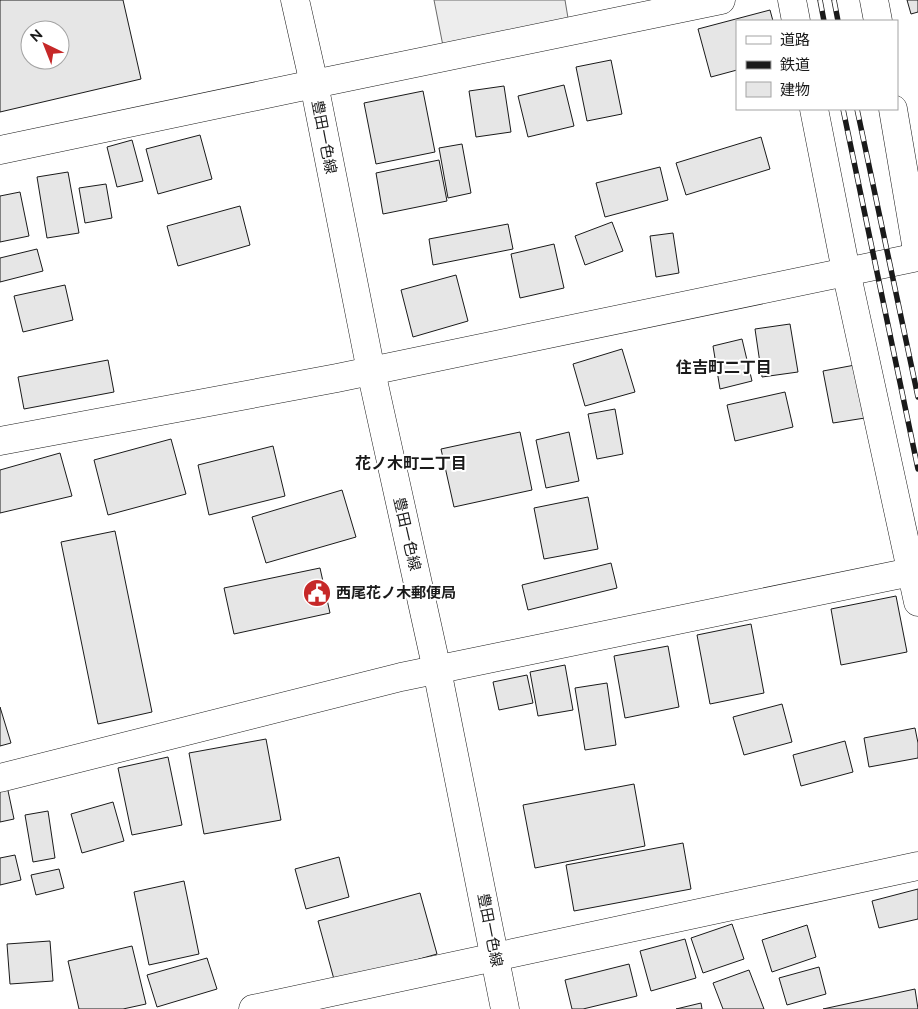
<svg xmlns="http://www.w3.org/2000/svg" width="918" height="1009" font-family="Raleway,'Noto Sans JP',sans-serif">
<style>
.built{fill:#ededed;stroke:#6a6a6a}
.building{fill:#e6e6e6;stroke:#1a1a1a;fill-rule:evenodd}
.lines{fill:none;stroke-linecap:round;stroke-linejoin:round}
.street-casing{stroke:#1a1a1a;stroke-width:29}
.secondary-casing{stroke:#1a1a1a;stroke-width:29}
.primary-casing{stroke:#1a1a1a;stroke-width:29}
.street{stroke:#fff;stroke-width:28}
.secondary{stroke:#fff;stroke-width:28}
.primary{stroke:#fff;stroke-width:28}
.rail-casing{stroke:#1a1a1a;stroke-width:5.5}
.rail{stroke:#fff;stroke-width:4;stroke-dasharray:11;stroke-linecap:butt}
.labels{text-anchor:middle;stroke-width:4;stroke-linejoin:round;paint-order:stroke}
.street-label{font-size:15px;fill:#1a1a1a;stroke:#fff}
.poi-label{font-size:15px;font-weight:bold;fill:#1a1a1a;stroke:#fff;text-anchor:start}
.neighbourhood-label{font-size:16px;font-weight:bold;fill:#1a1a1a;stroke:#fff}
</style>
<rect width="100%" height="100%" fill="#fff"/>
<path class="built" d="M434,0H565L568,18L443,46Z"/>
<g class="building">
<path d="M0,0H123L141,79L0,112ZM30,30H60V60H30Z"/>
<path d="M907,0H918V12L911,14Z"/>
<path d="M770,10L773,21H737V70L711,77L698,29Z"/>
<path d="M611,60L622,114L587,121L576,67Z"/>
<path d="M564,85L574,126L528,137L518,96Z"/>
<path d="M504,86L511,132L476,137L469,91Z"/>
<path d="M423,91L435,152L376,164L364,103Z"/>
<path d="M200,135L212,179L158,194L146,149Z"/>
<path d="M761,137L770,169L686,195L676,163Z"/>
<path d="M132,140L143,181L117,187L107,147Z"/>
<path d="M462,144L471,193L448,198L439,148Z"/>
<path d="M439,160L447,201L383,214L376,173Z"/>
<path d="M660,167L668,200L605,217L596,183Z"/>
<path d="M68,172L79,233L47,238L37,177Z"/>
<path d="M106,184L112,218L85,223L79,188Z"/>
<path d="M20,192L29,236L0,242V196Z"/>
<path d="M240,206L250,245L178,266L167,226Z"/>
<path d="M612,222L623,251L585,265L575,236Z"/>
<path d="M508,224L513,249L433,265L429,239Z"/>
<path d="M673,233L679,273L656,277L650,236Z"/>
<path d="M554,244L564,288L520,298L511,254Z"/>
<path d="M37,249L43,271L0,282V258Z"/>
<path d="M456,275L468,321L413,337L401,290Z"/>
<path d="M65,285L73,320L23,332L14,296Z"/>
<path d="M790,324L798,372L762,377L755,329Z"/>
<path d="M742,339L752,381L720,389L713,346Z"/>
<path d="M622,349L635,392L585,406L573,364Z"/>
<path d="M108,360L114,392L24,409L18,377Z"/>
<path d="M855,365L865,418L833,423L823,371Z"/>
<path d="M785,392L793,427L735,441L727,405Z"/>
<path d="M615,409L623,454L597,459L588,414Z"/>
<path d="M520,432L532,490L454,507L441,449Z"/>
<path d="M569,432L579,481L546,488L536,440Z"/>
<path d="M171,439L186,494L108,515L94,460Z"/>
<path d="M273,446L285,496L209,515L198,465Z"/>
<path d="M60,453L72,496L0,513V470Z"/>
<path d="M342,490L356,537L266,563L252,517Z"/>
<path d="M588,497L598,549L544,559L534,508Z"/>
<path d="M115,531L152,712L98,724L61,542Z"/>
<path d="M611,563L617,588L528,610L522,585Z"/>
<path d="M320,568L330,613L234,634L224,588Z"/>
<path d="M896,596L907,652L841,665L831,609Z"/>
<path d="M751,624L764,693L710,704L697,635Z"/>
<path d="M668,646L679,707L625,718L614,656Z"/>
<path d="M565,665L573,710L538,716L530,672Z"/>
<path d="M527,675L533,703L499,710L493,682Z"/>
<path d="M607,683L616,745L585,750L575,688Z"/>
<path d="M782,704L792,742L744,755L733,717Z"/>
<path d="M0,707L11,743L0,746Z"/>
<path d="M915,728L918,743V758L869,767L864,738Z"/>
<path d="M266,739L281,820L204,834L189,753Z"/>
<path d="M845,741L853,772L801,786L793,755Z"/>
<path d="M168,757L182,825L132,835L118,768Z"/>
<path d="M634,784L645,846L535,868L523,805Z"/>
<path d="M7,786L14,819L0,822V788Z"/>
<path d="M113,802L124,841L82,853L71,814Z"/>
<path d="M48,811L55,858L33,862L25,815Z"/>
<path d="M683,843L691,889L574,911L566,865Z"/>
<path d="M15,855L21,880L0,885V858Z"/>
<path d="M339,857L349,897L306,909L295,869Z"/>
<path d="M59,869L64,888L36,895L31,875Z"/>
<path d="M184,881L199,954L149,965L134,892Z"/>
<path d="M918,889V919L879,928L872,901Z"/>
<path d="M420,893L437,954L335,983L318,921Z"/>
<path d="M732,924L744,959L703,973L691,938Z"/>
<path d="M807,925L816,957L772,972L762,940Z"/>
<path d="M685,939L696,978L651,991L640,951Z"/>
<path d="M50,941L53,981L10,984L7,944Z"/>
<path d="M132,946L146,1004L123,1009H79L68,961Z"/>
<path d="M207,958L217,989L157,1007L147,975Z"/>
<path d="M629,964L637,996L583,1009H572L565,980Z"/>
<path d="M819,967L826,994L787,1005L779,978Z"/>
<path d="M749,970L764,1009H723L713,983Z"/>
<path d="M915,989L918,1009H823Z"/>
<path d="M701,1003L702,1009H676Z"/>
</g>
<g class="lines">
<defs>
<g id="street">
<path d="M0,150L314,84L721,0"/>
<path d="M0,778L401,677L911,572"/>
<path d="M253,1009L918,866"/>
</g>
<g id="secondary">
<path d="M792,0L796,21"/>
<path d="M874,0L878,21"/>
<path d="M814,109L846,271L918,602"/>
<path d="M893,109L918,256"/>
<path d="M0,441L337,378L918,257"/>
</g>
<path id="primary" d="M295,0L314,84L371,371L437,670L505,1009"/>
</defs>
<use href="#street" class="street-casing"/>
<use href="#secondary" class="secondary-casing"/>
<use href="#primary" class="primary-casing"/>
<use href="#street" class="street"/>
<use href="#secondary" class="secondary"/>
<use href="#primary" class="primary"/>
<defs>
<g id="rail">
<path d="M820,0L824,21"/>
<path d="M834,0L838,21"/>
<path d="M843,109L918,469"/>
<path d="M857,109L918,397"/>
</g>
</defs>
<use href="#rail" class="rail-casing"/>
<use href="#rail" class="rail"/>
</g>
<defs>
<symbol id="civic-disc" viewBox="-11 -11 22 22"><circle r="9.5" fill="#c62828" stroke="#fff"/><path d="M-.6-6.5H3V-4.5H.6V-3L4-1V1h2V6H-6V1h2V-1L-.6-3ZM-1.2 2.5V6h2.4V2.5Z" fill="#fff"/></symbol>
</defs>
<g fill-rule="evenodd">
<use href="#civic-disc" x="301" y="577" width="32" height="32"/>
</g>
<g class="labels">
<g class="street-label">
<text transform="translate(324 137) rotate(79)" y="5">豊田一色線</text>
<text transform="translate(407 534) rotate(77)" y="5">豊田一色線</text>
<text transform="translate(490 930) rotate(79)" y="5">豊田一色線</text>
</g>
<g class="poi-label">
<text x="336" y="598">西尾花ノ木郵便局</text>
</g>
<g class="neighbourhood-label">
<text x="724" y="373">住吉町二丁目</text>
<text x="411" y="469">花ノ木町二丁目</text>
</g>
</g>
<rect x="736" y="20" width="162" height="90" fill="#ffffff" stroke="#a3a3a3"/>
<rect x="746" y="36" width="25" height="8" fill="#ffffff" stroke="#a3a3a3"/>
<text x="780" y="45" font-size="15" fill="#1a1a1a">道路</text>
<rect x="746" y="61" width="25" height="8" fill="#1a1a1a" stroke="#a3a3a3"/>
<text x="780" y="70" font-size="15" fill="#1a1a1a">鉄道</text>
<rect x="746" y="82" width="25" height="15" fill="#e6e6e6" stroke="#a3a3a3"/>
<text x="780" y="95" font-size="15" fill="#1a1a1a">建物</text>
<g transform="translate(45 45) rotate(317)"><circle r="24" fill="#ffffff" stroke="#a3a3a3"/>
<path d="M0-4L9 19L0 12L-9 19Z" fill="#c62828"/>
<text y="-8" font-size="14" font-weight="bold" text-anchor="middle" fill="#1a1a1a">N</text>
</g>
</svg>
